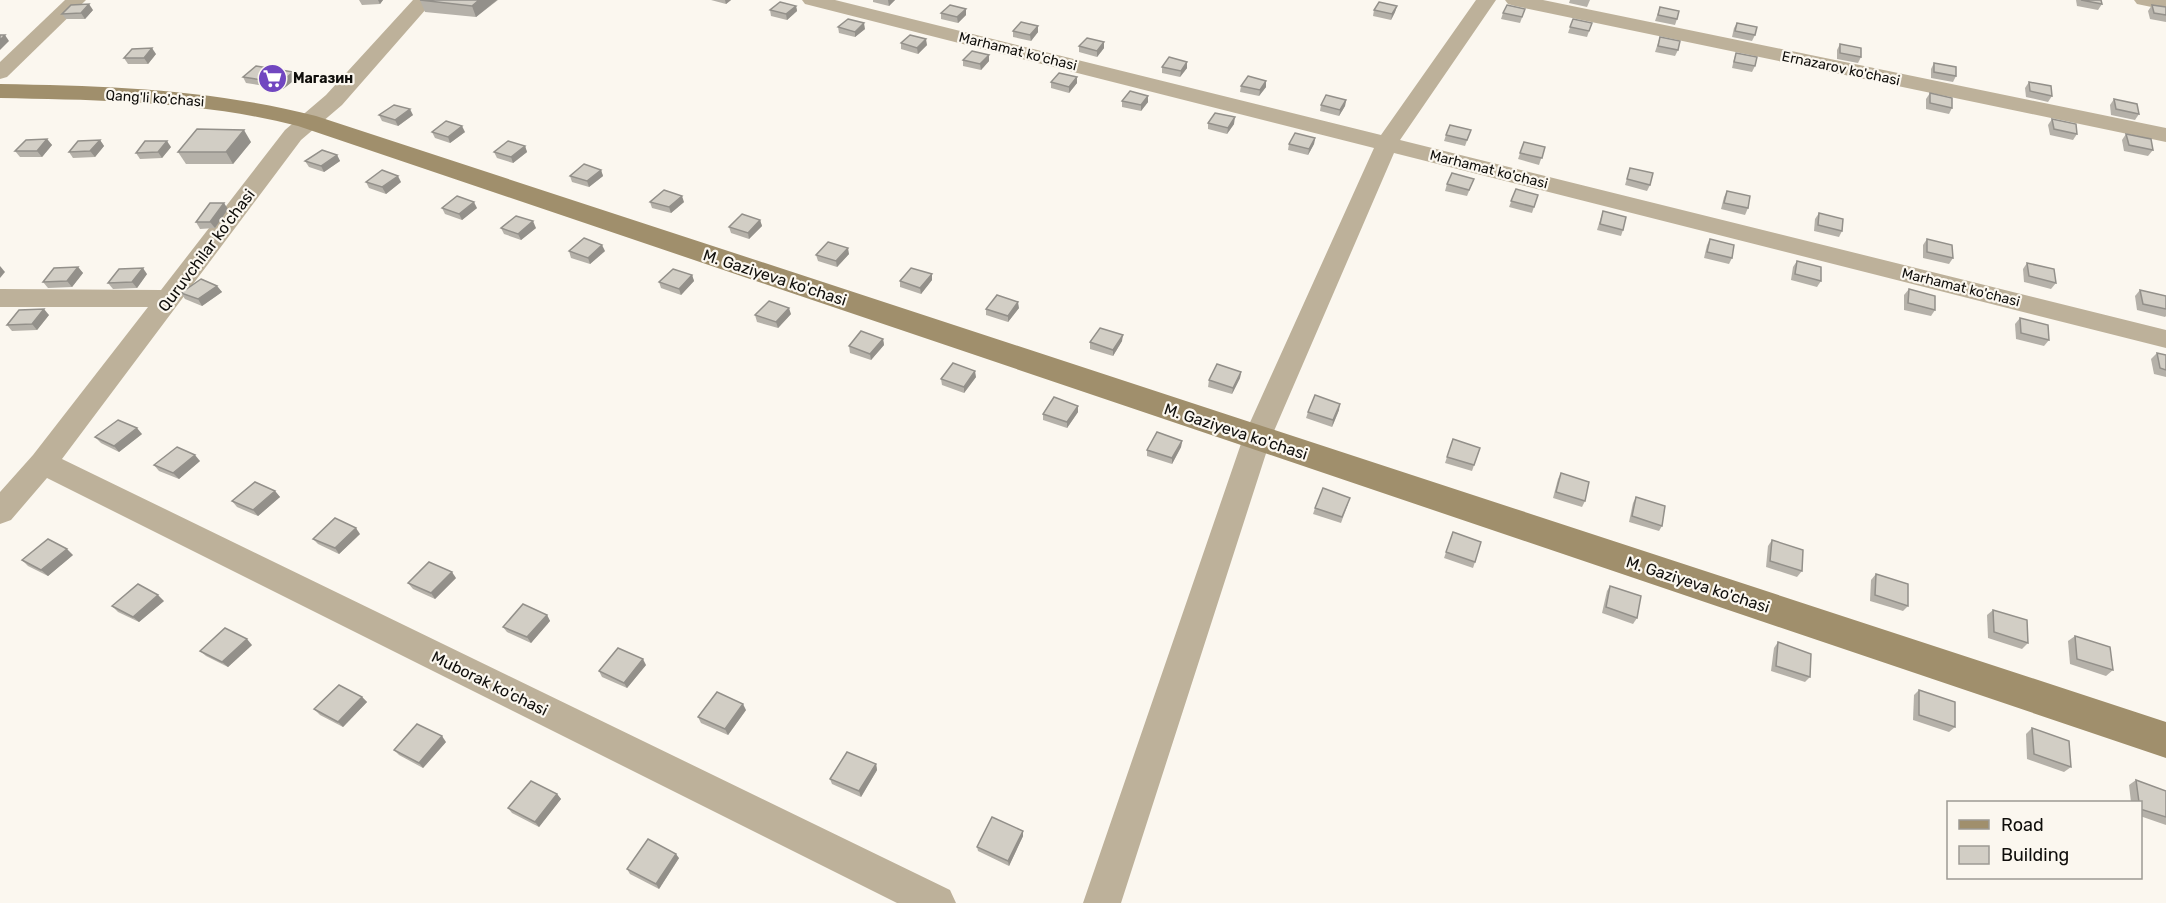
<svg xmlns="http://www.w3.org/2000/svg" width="2166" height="903" font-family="Rubik,sans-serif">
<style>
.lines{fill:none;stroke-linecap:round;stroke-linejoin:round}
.street{fill:#bdb19a;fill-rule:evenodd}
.secondary{fill:#a08f6c;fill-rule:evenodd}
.wall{fill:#b5b1a9}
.shaded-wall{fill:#93908a}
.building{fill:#d2cec5;stroke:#93908a;stroke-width:1.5}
.labels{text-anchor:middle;stroke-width:4.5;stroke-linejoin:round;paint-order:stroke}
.far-street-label{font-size:14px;fill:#0f0e0b;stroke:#fbf7ef}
.far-poi-label{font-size:14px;font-weight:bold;fill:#0f0e0b;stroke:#fbf7ef;text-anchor:start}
.street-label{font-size:16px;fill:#0f0e0b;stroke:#fbf7ef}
</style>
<rect width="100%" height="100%" fill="#fbf7ef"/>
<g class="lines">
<g class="street">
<path d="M65,0H86L7,77L0,79V62Z"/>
<path d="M413,0H434L342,105L301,140L62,459L950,890L956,903H897L47,478L11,520L0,524V492L33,455L148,307H0V289L161,290L285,130L326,95Z"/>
<path d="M802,0H835L1381,135L1476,0H1496L1400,140L2166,330V348L1394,153L1271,438L1121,903H1083L1243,438L1374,148L805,4Z"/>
<path d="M1505,0H1543L2166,128V142L1515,6L1508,4Z"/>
<path d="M2134,0H2166V10L2137,4Z"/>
</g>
<path class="secondary" d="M0,84C110,86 209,89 316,116L2166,722V758L298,126C200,101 100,100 0,98Z"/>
</g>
<g class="wall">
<path d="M359,0H383L380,4L362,5Z"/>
<path d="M420,0H498L476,17L425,12Z"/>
<path d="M711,0H731L726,4Z"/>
<path d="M873,0H895L889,6L873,2Z"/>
<path d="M1570,0H1590L1587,7L1569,3Z"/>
<path d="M2076,0H2101L2102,4L2098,10L2077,6Z"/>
<path d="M2152,5L2166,7V22L2150,19L2148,11Z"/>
<path d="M796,6L797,11L787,20L771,16L770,10Z"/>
<path d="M1397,6L1395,12L1391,20L1373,16L1374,10Z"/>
<path d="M1660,7L1677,19L1675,25L1655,21Z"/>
<path d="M93,10L85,19H66L62,14Z"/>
<path d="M941,13L966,15L958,23L941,19Z"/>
<path d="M1503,13L1523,15L1520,23L1501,19Z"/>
<path d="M1573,19L1592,23L1587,37L1568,33Z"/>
<path d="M1737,23L1755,35L1752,41L1732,37L1734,28Z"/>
<path d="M838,27L865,29L855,37L839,33Z"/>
<path d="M1013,31L1038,32L1031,41L1013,37Z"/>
<path d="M1660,37L1678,50L1675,56L1655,52Z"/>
<path d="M1104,42V48L1097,57L1079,52V46Z"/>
<path d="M901,43L927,45L918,54L901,49Z"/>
<path d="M1840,44L1861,57L1858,63L1837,59V50Z"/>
<path d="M1736,53L1755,66L1752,72L1732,68L1734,59Z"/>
<path d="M156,54L148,64H128L124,58Z"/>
<path d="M963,60L989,61L981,70L963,66Z"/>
<path d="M1187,62V68L1180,77L1162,73V67Z"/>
<path d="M1934,63L1956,76L1953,82L1931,78V69Z"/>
<path d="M243,77L297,78L283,89L246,83Z"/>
<path d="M1077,77V83L1069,93L1051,88V82Z"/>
<path d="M2029,82L2052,96L2048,102L2026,97L2025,88Z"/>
<path d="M1241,86L1266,87L1259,96L1240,92Z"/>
<path d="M1930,93L1952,108L1949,114L1926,109V99Z"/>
<path d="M1148,96V102L1141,111L1122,107V101Z"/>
<path d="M2114,99L2139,114L2135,120L2111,115L2110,105Z"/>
<path d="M1346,100L1345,106L1339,116L1320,111L1321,105Z"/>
<path d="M379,115H413L398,126L382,121Z"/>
<path d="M2052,119L2077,134L2073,140L2050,135L2048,125Z"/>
<path d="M1208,123L1234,124L1227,134L1208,129Z"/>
<path d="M1471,130L1465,146L1444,141L1446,135Z"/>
<path d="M432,132H465L450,143L435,138Z"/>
<path d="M2126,134L2153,150L2148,156L2124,151L2122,140Z"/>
<path d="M1315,138L1314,144L1308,155L1288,150L1289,144Z"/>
<path d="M47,139L52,145L42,157H20L15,151Z"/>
<path d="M100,140L104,146L95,157L73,158L69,152Z"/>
<path d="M251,142L233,164H186L178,152Z"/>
<path d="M1524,142L1545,147L1539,165L1518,159Z"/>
<path d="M525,146L527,152L513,163L497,158L494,152Z"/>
<path d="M171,147L162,158L140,159L136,153Z"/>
<path d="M337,155L340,161L324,172L309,167L305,161Z"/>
<path d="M1630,168L1650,185L1647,191L1625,185Z"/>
<path d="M601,170L603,176L589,187L572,182L570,176Z"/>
<path d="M1474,179L1467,196L1445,191L1447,184Z"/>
<path d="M366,182H401L386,194L369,188Z"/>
<path d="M1516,189L1538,195L1532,213L1509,207Z"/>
<path d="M1727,191L1748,208L1745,215L1721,209L1724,197Z"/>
<path d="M650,202H684L671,213L652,208Z"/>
<path d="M442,208H477L462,220L445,214Z"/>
<path d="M228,209L215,228L200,229L196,222Z"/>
<path d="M1603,211L1623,230L1621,236L1597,230Z"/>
<path d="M1819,213L1842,231L1839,237L1814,231L1815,219Z"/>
<path d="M760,220L762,226L749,239L731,233L729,227Z"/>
<path d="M501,228H536L521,240L504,234Z"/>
<path d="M1710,239L1732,258L1729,264L1704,258L1707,245Z"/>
<path d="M1927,239L1953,258L1949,264L1923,258V245Z"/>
<path d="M569,251H605L590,264L571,258Z"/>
<path d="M849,254L837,267L818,261L816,255Z"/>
<path d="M1797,261L1821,281L1817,287L1791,280L1793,267Z"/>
<path d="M2027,263L2056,283L2051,289L2024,282L2023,269Z"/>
<path d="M78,267L83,273L72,287L48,288L43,282Z"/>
<path d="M147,274L137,288L113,289L108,283Z"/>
<path d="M932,274V280L921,294L900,287V281Z"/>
<path d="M692,275L694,281L681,295L661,288L659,282Z"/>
<path d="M217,286L222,292L202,306L185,299L181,293Z"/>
<path d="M1909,289L1935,310L1931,316L1904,310V295Z"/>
<path d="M2140,290L2166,296V316L2165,317L2137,310L2135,296Z"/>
<path d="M1019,308L1008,322L986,315V309Z"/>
<path d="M791,314L778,328L757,322L755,315Z"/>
<path d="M49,315L37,330L12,331L7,325Z"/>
<path d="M2020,318L2049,340L2044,346L2016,339L2015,324Z"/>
<path d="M883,339L884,345L871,360L850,353L849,346Z"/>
<path d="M1122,341L1113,356L1090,349V342Z"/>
<path d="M2157,353L2166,355V377L2154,374L2151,359Z"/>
<path d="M1241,372L1240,378L1232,394L1208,387L1209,380Z"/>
<path d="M976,377L964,393L942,385L941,379Z"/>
<path d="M1078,406V412L1067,428L1043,420V414Z"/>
<path d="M1339,410L1332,427L1306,418L1308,412Z"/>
<path d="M142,434L119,452L101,443L95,437Z"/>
<path d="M1453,439L1480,448L1472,471L1445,463Z"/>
<path d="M1182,441L1181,447L1172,464L1147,456V450Z"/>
<path d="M200,461L179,479L159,471L154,465Z"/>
<path d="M1561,473L1585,501L1582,507L1553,498L1558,479Z"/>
<path d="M275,491L280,497L258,516L237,507L232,501Z"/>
<path d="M1636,497L1662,526L1659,531L1629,522L1633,503Z"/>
<path d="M1348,504L1341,523L1313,514L1315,508Z"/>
<path d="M1453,532L1475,562L1473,568L1444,558Z"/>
<path d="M360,534L339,554L318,544L313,539Z"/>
<path d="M1772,540L1802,571L1797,577L1766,567L1768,546Z"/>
<path d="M73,555L48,576L28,566L22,560Z"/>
<path d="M1876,574L1908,606L1903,611L1870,601L1871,580Z"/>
<path d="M456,578L435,599L413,589L408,583Z"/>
<path d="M1610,586L1637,618L1633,624L1602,613L1607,591Z"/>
<path d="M164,601L139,622L118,612L112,606Z"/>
<path d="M1993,610L2028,643L2022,649L1988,638L1987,615Z"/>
<path d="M547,615L550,621L531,643L507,632L503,627Z"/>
<path d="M2075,636L2113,670L2106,676L2070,664L2068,641Z"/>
<path d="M1778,642L1810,677L1805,682L1771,671L1774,648Z"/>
<path d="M252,645L228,667L206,656L200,651Z"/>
<path d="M646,665L627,688L602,677L599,671Z"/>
<path d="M1919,690L1955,727L1949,732L1913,720L1914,695Z"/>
<path d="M362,697L367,702L343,727L320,715L314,709Z"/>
<path d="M746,710L728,735L701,723L698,717Z"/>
<path d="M2032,728L2071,767L2064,772L2027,759L2026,734Z"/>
<path d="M446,742L423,768L399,755L394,750Z"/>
<path d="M876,764L877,770L861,797L832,784L830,779Z"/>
<path d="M2136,780L2166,791V825L2140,816V802H2131L2129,785Z"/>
<path d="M557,794L561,799L539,827L512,813L508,808Z"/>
<path d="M1023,831V836L1009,866L978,851L977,847Z"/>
<path d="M679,858L659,889L630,874L627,869Z"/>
</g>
<g class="shaded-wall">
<path d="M378,0H383L380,4Z"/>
<path d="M479,0H497L476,17L472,6Z"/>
<path d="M725,0H731L726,4Z"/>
<path d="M888,0H895L889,6Z"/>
<path d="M89,4L93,10L85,19L81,13Z"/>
<path d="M796,6L797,11L787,20L786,14Z"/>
<path d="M1397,6L1395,12L1391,20L1392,14Z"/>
<path d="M966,9V15L958,23L957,17Z"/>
<path d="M864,23L865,29L855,37V32Z"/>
<path d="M1038,26V32L1031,41L1030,35Z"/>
<path d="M5,35L9,41L0,50V40Z"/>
<path d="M926,39L927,45L918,54L917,48Z"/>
<path d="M1104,42V48L1097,57V51Z"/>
<path d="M152,48L156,54L148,64L144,58Z"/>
<path d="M989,55V61L981,70L980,64Z"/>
<path d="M1187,62V68L1180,77L1181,71Z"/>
<path d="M293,72L297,78L283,89L280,83Z"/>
<path d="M1077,77V83L1069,93V87Z"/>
<path d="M1266,81V87L1259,96L1260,90Z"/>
<path d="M1148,96V102L1141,111V105Z"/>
<path d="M1346,100L1345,106L1339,116L1340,110Z"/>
<path d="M410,109L413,115L398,126L395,120Z"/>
<path d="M1235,117L1234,124L1227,134L1228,128Z"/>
<path d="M462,126L465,132L450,143L448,137Z"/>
<path d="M244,130L251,142L233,164L226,152Z"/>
<path d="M1315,138L1314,144L1308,155L1309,149Z"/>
<path d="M47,139L52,145L42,157L37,151Z"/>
<path d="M100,140L104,146L95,157L90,151Z"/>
<path d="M167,141L171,147L162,158L158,152Z"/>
<path d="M525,146L527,152L513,163L511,157Z"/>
<path d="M337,155L340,161L324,172L321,166Z"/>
<path d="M601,170L603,176L589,187L587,181Z"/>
<path d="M398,176L401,182L386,194L382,187Z"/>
<path d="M682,196L684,202L671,213L669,207Z"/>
<path d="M474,202L477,208L462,220L459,214Z"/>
<path d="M224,203L228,209L215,228L210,222Z"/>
<path d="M760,220L762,226L749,239L748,233Z"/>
<path d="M533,221L536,228L521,240L518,234Z"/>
<path d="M602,245L605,251L590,264L588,258Z"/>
<path d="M848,248L849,254L837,267L836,261Z"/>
<path d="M0,266L5,272L0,278Z"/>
<path d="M78,267L83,273L72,287L67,281Z"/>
<path d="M143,268L147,274L137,288L132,282Z"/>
<path d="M932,274V280L921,294L920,288Z"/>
<path d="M692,275L694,281L681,295L679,289Z"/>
<path d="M217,286L222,292L202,306L198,299Z"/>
<path d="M1018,302L1019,308L1008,322V316Z"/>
<path d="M789,308L791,314L778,328L776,322Z"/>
<path d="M44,309L49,315L37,330L32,324Z"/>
<path d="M1123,335L1122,341L1113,356V350Z"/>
<path d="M883,339L884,345L871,360L870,354Z"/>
<path d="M975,371L976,377L964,393V387Z"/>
<path d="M1241,372L1240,378L1232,394L1233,388Z"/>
<path d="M1340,404L1339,410L1332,427L1333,420Z"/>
<path d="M1078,406V412L1067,428V422Z"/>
<path d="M137,428L142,434L119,452L114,446Z"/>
<path d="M1182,441L1181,447L1172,464V458Z"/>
<path d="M195,455L200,461L179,479L173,473Z"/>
<path d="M275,491L280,497L258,516L253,510Z"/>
<path d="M356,528L360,534L339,554L335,548Z"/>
<path d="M67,549L73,555L48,576L41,570Z"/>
<path d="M452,572L456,578L435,599L431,593Z"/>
<path d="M158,595L164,601L139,622L133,617Z"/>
<path d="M547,615L550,621L531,643L527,637Z"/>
<path d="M247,639L252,645L228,667L222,662Z"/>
<path d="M643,659L646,665L627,688L624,683Z"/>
<path d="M362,697L367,702L343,727L338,722Z"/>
<path d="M743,704L746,710L728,735L725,729Z"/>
<path d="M442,736L446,742L423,768L419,763Z"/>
<path d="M876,764L877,770L861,797L859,791Z"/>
<path d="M557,794L561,799L539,827L535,822Z"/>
<path d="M1023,831V836L1009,866L1008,861Z"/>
<path d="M676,854L679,858L659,889L656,884Z"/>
</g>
<g class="building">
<path d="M420,0H479L472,6Z"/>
<path d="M2081,0H2101L2102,4Z"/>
<path d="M780,2L796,6L786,14L770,10Z"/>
<path d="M1379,2L1397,6L1392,14L1374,10Z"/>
<path d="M89,4L81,13L62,14L71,5Z"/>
<path d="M950,5L966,9L957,17L941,13Z"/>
<path d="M1507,5L1525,9L1522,17L1503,13Z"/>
<path d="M2152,5L2166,7V15L2154,13Z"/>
<path d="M1660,7L1679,11L1677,19L1658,15Z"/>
<path d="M848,19L864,23L855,32L838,27Z"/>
<path d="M1573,19L1592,23L1589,31L1570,27Z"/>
<path d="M1021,22L1038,26L1030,35L1013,31Z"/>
<path d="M1737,23L1757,27L1755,35L1735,31Z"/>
<path d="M0,35H5L0,40Z"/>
<path d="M910,35L926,39L917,48L901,43Z"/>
<path d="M1660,37L1680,41L1678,50L1658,46Z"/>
<path d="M1087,38L1104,42L1097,51L1079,46Z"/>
<path d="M1840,44L1861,48V57L1840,53Z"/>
<path d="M152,48L144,58H124L132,49Z"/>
<path d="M972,51L989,55L980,64L963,60Z"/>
<path d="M1736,53L1757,57L1755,66L1734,62Z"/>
<path d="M1169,57L1187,62L1181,71L1162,67Z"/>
<path d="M1934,63L1956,67V76L1934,72Z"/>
<path d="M256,66L293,72L280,83L243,77Z"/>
<path d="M1059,73L1077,77L1069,87L1051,82Z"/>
<path d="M1248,76L1266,81L1260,90L1241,86Z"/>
<path d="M2029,82L2051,86L2052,96L2030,91Z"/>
<path d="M1130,91L1148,96L1141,105L1122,101Z"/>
<path d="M1930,93L1952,98V108L1930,103Z"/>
<path d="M1326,95L1346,100L1340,110L1321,105Z"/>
<path d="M2114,99L2137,104L2139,114L2116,109Z"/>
<path d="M394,105L410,109L395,120L379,115Z"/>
<path d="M1215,113L1235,117L1228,128L1208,123Z"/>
<path d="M2052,119L2076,124L2077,134L2054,129Z"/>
<path d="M446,121L462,126L448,137L432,132Z"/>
<path d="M1450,125L1471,130L1467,140L1446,135Z"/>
<path d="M197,129L244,130L226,152H178Z"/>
<path d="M1295,133L1315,138L1309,149L1289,144Z"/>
<path d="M2126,134L2151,139L2153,150L2129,145Z"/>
<path d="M47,139L37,151H15L26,140Z"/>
<path d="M100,140L90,151L69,152L78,141Z"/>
<path d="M145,141H167L158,152L136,153Z"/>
<path d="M508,141L525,146L511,157L494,152Z"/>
<path d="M1524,142L1545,147L1542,158L1520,153Z"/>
<path d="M322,150L337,155L321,166L305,161Z"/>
<path d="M584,164L601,170L587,181L570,176Z"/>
<path d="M1630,168L1653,173L1650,185L1627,179Z"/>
<path d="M382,170L398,176L382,187L366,182Z"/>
<path d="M1452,173L1474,179L1469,190L1447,184Z"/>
<path d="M1516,189L1538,195L1534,207L1511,201Z"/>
<path d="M664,190L682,196L669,207L650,202Z"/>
<path d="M1727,191L1750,196L1748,208L1724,203Z"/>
<path d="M457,196L474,202L459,214L442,208Z"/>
<path d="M210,203H224L210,222H196Z"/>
<path d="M1603,211L1626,217L1623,230L1600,224Z"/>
<path d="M1819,213L1843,219L1842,231L1818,225Z"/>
<path d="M742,214L760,220L748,233L729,227Z"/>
<path d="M516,216L533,221L518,234L501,228Z"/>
<path d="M584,238L602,245L588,258L569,251Z"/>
<path d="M1710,239L1734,245L1732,258L1707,252Z"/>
<path d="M1927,239L1952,245L1953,258L1927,252Z"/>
<path d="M828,242L848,248L836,261L816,255Z"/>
<path d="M1797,261L1821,267V281L1795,274Z"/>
<path d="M2027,263L2054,269L2056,283L2029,276Z"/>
<path d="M78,267L67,281L43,282L54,268Z"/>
<path d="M143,268L132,282L108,283L119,269Z"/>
<path d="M911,268L932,274L920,288L900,281Z"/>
<path d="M673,269L692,275L679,289L659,282Z"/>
<path d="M201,279L217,286L198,299L181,293Z"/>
<path d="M1909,289L1935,296V310L1908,303Z"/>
<path d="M2140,290L2166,296V309L2143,304Z"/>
<path d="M997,295L1018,302L1008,316L986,309Z"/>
<path d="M769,301L789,308L776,322L755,315Z"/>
<path d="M44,309L32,324L7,325L19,310Z"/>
<path d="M2020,318L2048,325L2049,340L2021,333Z"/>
<path d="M1100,328L1123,335L1113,350L1090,342Z"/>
<path d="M861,331L883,339L870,354L849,346Z"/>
<path d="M2157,353L2166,355V370L2160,368Z"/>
<path d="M953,363L975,371L964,387L941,379Z"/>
<path d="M1217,364L1241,372L1233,388L1209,380Z"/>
<path d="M1315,395L1340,404L1333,420L1308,412Z"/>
<path d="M1054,397L1078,406L1067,422L1043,414Z"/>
<path d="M118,420L137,428L114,446L95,437Z"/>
<path d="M1157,432L1182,441L1172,458L1147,450Z"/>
<path d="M1453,439L1480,448L1474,465L1447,457Z"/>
<path d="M177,447L195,455L173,473L154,465Z"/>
<path d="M1561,473L1589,482L1585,501L1556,492Z"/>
<path d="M255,482L275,491L253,510L232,501Z"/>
<path d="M1323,488L1350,498L1342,517L1315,508Z"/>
<path d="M1636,497L1665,506L1662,526L1632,516Z"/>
<path d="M335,518L356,528L335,548L313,539Z"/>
<path d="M1453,532L1481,542L1475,562L1446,552Z"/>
<path d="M48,539L67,549L41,570L22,560Z"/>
<path d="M1772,540L1803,550L1802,571L1770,561Z"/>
<path d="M429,562L452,572L431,593L408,583Z"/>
<path d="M1876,574L1908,584V606L1875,595Z"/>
<path d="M138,584L158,595L133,617L112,606Z"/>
<path d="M1610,586L1641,596L1637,618L1606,607Z"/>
<path d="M523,604L547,615L527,637L503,627Z"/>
<path d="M1993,610L2027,620L2028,643L1994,632Z"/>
<path d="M225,628L247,639L222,662L200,651Z"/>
<path d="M2075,636L2110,647L2113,670L2077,659Z"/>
<path d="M1778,642L1811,654L1810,677L1776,666Z"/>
<path d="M618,648L643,659L624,683L599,671Z"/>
<path d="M339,685L362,697L338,722L314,709Z"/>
<path d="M1919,690L1955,702V727L1919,715Z"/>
<path d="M717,692L743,704L725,729L698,717Z"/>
<path d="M417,724L442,736L419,763L394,750Z"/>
<path d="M2032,728L2069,741L2071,767L2034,754Z"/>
<path d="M847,752L876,764L859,791L830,779Z"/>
<path d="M2136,780L2166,791V817L2140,809V802H2139Z"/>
<path d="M531,781L557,794L535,822L508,808Z"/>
<path d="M992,817L1023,831L1008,861L977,847Z"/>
<path d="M648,839L676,854L656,884L627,869Z"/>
</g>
<defs>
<symbol id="supermarket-disc" viewBox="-11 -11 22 22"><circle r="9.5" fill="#7147c0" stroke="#fbf7ef"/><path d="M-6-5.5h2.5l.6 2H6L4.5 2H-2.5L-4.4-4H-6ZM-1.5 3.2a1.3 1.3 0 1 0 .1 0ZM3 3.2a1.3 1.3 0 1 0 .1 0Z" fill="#fff"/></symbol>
</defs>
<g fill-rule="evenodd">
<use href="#supermarket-disc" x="256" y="62" width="33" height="33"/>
</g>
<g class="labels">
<g class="far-street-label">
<text transform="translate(1018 51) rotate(14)" y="5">Marhamat ko'chasi</text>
<text transform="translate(1841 68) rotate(12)" y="5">Ernazarov ko'chasi</text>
<text transform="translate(155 98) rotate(4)" y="5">Qang'li ko'chasi</text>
<text transform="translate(1489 169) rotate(14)" y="5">Marhamat ko'chasi</text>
<text transform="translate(1961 287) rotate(14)" y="5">Marhamat ko'chasi</text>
</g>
<g class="far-poi-label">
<text x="293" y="83">Магазин</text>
</g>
<g class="street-label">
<text transform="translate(206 250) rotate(-53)" y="6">Quruvchilar ko'chasi</text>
<text transform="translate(775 277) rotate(18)" y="6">M. Gaziyeva ko'chasi</text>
<text transform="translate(1236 431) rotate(18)" y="6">M. Gaziyeva ko'chasi</text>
<text transform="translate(1698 584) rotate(18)" y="6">M. Gaziyeva ko'chasi</text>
<text transform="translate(490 683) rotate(26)" y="6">Muborak ko'chasi</text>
</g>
</g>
<rect x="1947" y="801" width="195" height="78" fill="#fbf7ef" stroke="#9d9a94" stroke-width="1.5"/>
<rect x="1959" y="820" width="30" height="9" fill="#a08f6c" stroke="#9d9a94" stroke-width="1.5"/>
<text x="2001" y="831" font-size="18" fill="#0f0e0b">Road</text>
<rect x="1959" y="846" width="30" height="18" fill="#d2cec5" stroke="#9d9a94" stroke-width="1.5"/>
<text x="2001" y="861" font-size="18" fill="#0f0e0b">Building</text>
</svg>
